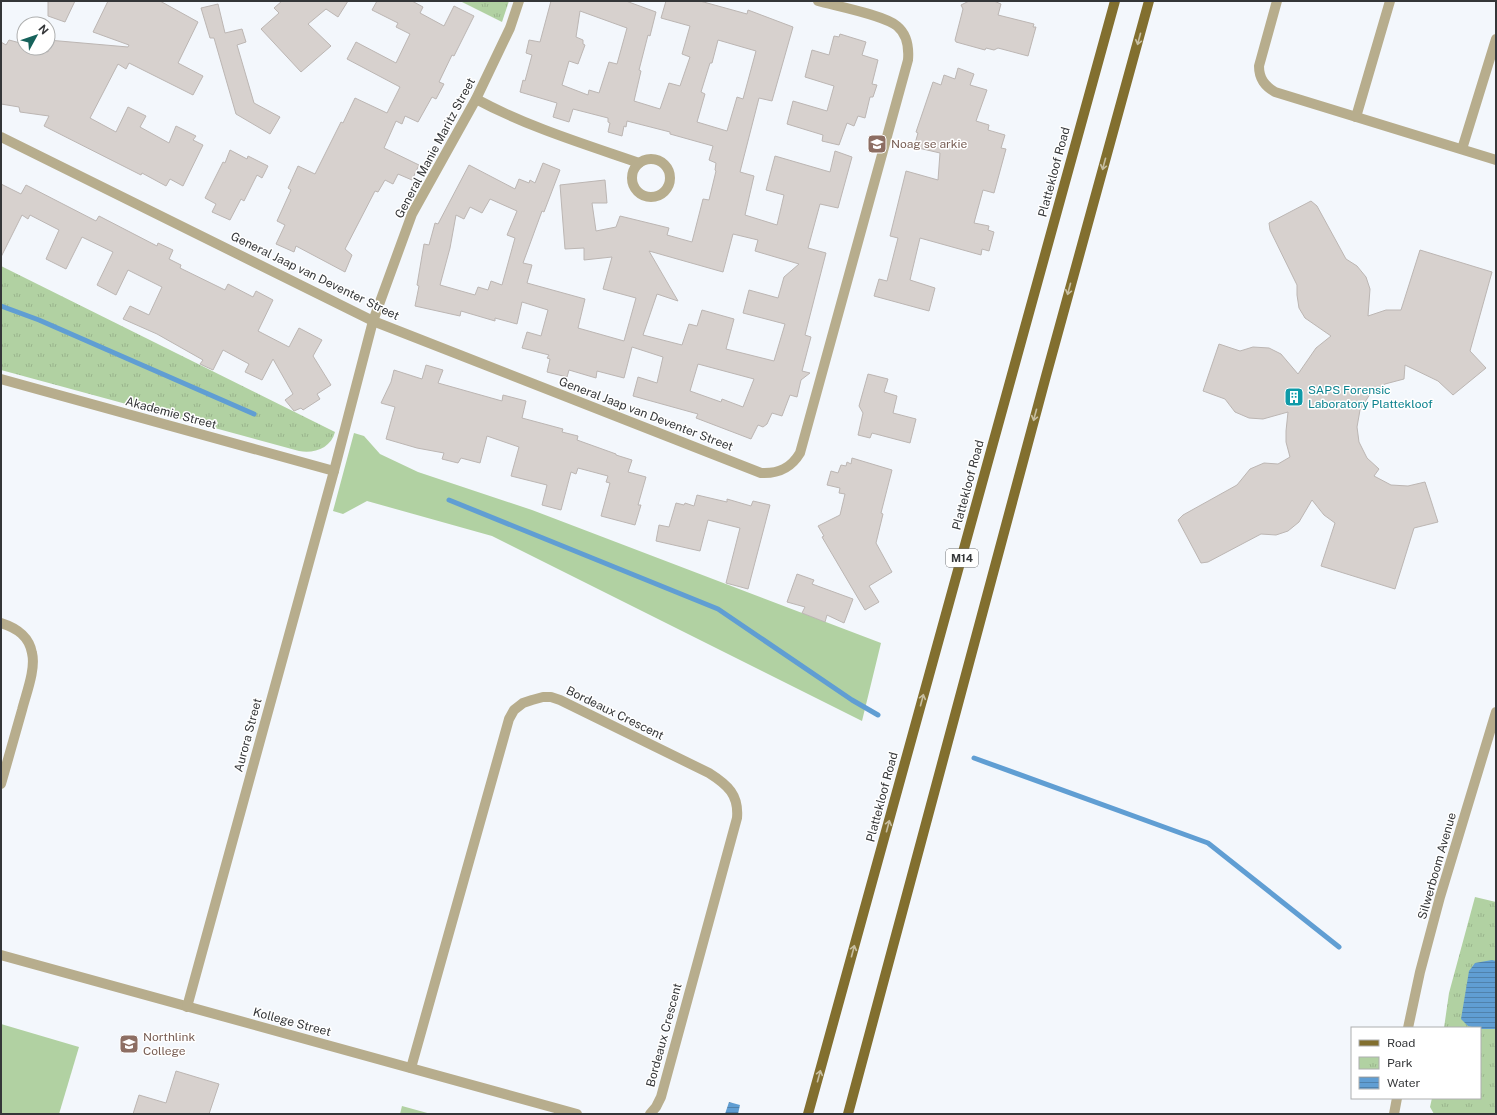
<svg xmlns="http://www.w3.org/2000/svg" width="1497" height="1115" font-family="'Public Sans',sans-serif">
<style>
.grass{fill:#b1d1a2}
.park{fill:url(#park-tufts)}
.water{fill:url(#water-rules)}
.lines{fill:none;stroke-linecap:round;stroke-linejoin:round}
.stream{stroke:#609ed3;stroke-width:5}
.building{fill:#d7d1ce;stroke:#bcb6b3;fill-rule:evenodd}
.minor{stroke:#b7ad8d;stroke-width:10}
.tertiary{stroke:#b7ad8d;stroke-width:10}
.primary{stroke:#826f2f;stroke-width:10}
.oneway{stroke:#c7bea1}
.labels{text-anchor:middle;stroke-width:3;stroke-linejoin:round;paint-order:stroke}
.shield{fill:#fff;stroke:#717274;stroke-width:1}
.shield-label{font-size:11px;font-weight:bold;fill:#343638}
.education-label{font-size:12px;fill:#785e54;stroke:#fff;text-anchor:start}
.street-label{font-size:12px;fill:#343638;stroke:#fff}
.culture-label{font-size:12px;fill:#0d838f;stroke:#fff;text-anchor:start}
</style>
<defs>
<pattern id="park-tufts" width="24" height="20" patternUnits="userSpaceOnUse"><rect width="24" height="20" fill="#b1d1a2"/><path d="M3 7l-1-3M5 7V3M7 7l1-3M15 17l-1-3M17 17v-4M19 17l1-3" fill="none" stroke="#99b48c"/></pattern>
<pattern id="water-rules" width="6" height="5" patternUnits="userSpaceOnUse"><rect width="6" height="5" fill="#609ed3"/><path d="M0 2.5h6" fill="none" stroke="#5082ac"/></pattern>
</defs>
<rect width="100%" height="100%" fill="#f3f7fc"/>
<g class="grass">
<path d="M354,433L364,436L380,454L418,472L532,510L881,643L862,721L492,536L367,501L343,514L333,511Z"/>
<path d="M1,1024L79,1047L59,1114H1Z"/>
<path d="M402,1106L431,1114H400Z"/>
</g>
<g class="park">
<path d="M460,1H509L502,22Z"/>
<path d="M1,266L335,432C331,448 314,454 299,451L1,370Z"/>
<path d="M1475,897L1496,902V1114H1434L1430,1107L1432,1098H1480V1028H1444L1449,993Z"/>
</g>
<g class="water">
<path d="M1492,960L1496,961V1029H1480L1468,1026L1461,1019L1469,971L1475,963Z"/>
<path d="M729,1102L740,1105L738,1114H725Z"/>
</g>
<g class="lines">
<g class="stream">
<path d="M1,306L39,320L254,414"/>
<path d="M449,500L718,609L852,700L878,715"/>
<path d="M974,758L1208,843L1339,947"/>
</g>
</g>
<g class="building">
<path d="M48,1H75L65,22L48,16Z"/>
<path d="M108,1H160L198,22L178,63L203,76L193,95L129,63L126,69L118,64L90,118L116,132L128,107L146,116L140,127L169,143L176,126L196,136L193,140L203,145L183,186L170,179L166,186L142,173L141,175L44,126L49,116L20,112L19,107L1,104V42L6,45L9,40L24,44V48H36L48,52V40L128,47L129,45L93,32Z"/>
<path d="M282,1H348L338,17L326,9L308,24L331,46L301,72L261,29L279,13L274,8Z"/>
<path d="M377,1H412L423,7L420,13L444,26L454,6L474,16L454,56L452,55L439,82L444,84L436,99L432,97L418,122L405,116L402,124L396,121L384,148L419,165L412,180L398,174L393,184L385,180L378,192L375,191L345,249L352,255L345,272L296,246L294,252L276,244L285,225L277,221L291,190L288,188L298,166L315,174L341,122L343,123L355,98L387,113L400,87L347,59L356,42L396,63L410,34L396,27L398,23L372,10Z"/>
<path d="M551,1H626L656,12L650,36L648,35L639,70L641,71L634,101L660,109L669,83L680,86L690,57L682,54L690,26L661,18L666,1H700L747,14L748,10L793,27L772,101L759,98L740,172L754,176L745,215L777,225L784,195L766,190L775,156L830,172L835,151L852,157L838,208L820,204L808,248L826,253L805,335L811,337L802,371L810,373L801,380L797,397L790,395L782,416L772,413L767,424L763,427L758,425L751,439L696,418L698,414L633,396L638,377L657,383L663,357L632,347L624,378L597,371L596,378L569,370L567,377L547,372L550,359L547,358L549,355L522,348L527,332L541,336L548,310L522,302L517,324L495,318V321L461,311L460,316L415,306L419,286L417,285L424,244L429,245L435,223L438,224L469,165L515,189L519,179L529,183L530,180L535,183L543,163L560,170L544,212L542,211L523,263L532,265L527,283L585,299L578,328L624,341L636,298L603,289L612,257L584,260V248L565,249L560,185L605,180L607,203H592L596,231L616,227L620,216L669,228L667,235L692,242L703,199L709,200L716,171L715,170L716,163L709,160L713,146L670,134V132L627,121L626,127L624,126L622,136L608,132L610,123L608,122V118L573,109L569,122L553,117L557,103L520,92L523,80L525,81L532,55L526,53L529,40L540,42ZM580,11L627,28L617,64L609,62L599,93L589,90L588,95L562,85L569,61L578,64L585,45L583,44V40L576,37ZM718,40L756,51L743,99L737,97L727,131L697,122L705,94L701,92L710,63H712ZM490,199L517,211L507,235L515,238L502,285L491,281L488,290L478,287L475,295L440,285L450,248L456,215L464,219L470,207L482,213ZM733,234L758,240L755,251L799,264L784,277L778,298L749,290L743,313L785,324L774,361L726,349L734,319L702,310L697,326L689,324L682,345L643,335L657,294L678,301L649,251L723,272ZM698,364L754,379L743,407L722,399L721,402L690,391Z"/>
<path d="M969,1H994L1001,4L998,15L1034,24L1033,27H1036L1028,56L998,48L994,50L986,48L985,50L956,42L955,40L963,9L961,5Z"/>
<path d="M218,4L225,33L242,29L246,42L237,45L254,103L280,117L270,134L236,114L214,38H210L201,8Z"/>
<path d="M840,34L866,42L862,55L878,60L872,84L877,85L873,97H870L865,118L858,116L854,126L847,123L839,145L822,141L823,135L787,124L793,101L827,111L834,86L805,77L812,50L829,55L834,36L839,37Z"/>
<path d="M958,68L974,74L970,85L987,90L976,121L989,125L988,130L1005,135L1001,148L1006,149L994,193L983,190L974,223L989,226L988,230L994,232L989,251L982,249L981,255L920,238L910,280L935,288L929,311L874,296L879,279L887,281L898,238L890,236L906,171L938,180L940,153L914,147L918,133L916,132L933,82L941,85L944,75L955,79Z"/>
<path d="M230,150L247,159L248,156L268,166L262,178L257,175L244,201L241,199L230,220L212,212L216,204L205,198L223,162L225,163Z"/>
<path d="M1,184L21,194L26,185L96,221L99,216L157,246L158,243L173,250L169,259L181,265L180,268L225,290L228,284L253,297L256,291L273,300L258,331L289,347L299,328L322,340L313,356L331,385L317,394L320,399L303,410L301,408L294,411L285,400L293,394L273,359L262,380L245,372L249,364L223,350L213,370L200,364L203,360L157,334L123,319L130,306L149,315L162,287L128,270L116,295L97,285L113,252L82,237L66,269L46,259L59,230L30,215L28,219L22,215L1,257Z"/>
<path d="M1311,201L1317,206L1346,259L1357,266L1366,277L1370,289L1368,316L1386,310H1401L1420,250L1492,272L1470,351L1486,368L1453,395L1438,381L1405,365L1404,379L1385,384L1370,394L1360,410L1357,427L1359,442L1367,458L1379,469L1374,476L1391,485L1408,486L1425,482L1438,522L1414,528L1395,589L1321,566L1335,523L1324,515L1312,500L1299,522L1288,531L1276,535L1261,534L1208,562L1201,563L1178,520L1183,515L1237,485L1250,469L1264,463L1278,464L1290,457L1286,442V431L1288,412L1263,419L1249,418L1235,412L1225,399L1203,391L1219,344L1240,351L1253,347L1269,348L1281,354L1298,374L1316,348L1331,336L1305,318L1299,308L1297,295V285L1270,230L1269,223Z"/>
<path d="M426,365L443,370L438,383L502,401L503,395L526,401L522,418L563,429L562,432L578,436L577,440L616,454V455L632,460L628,472L646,477L638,505H641L635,525L601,516L610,483L606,482L608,476L578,468L576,474L571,472L561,510L542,505L547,485L511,476L519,447L487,436L480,463L461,458L458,463L442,459L444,453L417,448L386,439L395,407L381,403L391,382L394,370L422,379Z"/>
<path d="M868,374L888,379L884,392L897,396L893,413L916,419L910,443L872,433L870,438L858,435L863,413L859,406Z"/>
<path d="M852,458L892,470L881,513L883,514L876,543L892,572L869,586L879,602L865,610L822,537L824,536L818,526L840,515L845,494L839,493L840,488L827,485L831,471L838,473L841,465L846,466L847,462L851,464Z"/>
<path d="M697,495L727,502V499L751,506L753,501L770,505L748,589L726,583L740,528L708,520L700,551L656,541L659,525L669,527L676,503L684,505L685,503L694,506Z"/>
<path d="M797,574L814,580L812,584L853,599L844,623L827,615L825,622L802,613L805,607L787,602Z"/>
<path d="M176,1071L219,1084L209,1114H133L139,1095L166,1103Z"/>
</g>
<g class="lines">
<g class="minor">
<path d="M1277,1L1259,66C1259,79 1265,86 1275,92L1496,160"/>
<path d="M476,99C528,127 584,144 639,163"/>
<path d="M1356,117L1390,1"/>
<path d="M1,137L373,321L761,473C779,474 791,468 800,453L908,60C909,48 908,35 897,26C884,15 836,6 818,1"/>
<path d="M1462,149L1496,39"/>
<circle cx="651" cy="178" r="19"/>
<path d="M1,379L334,471"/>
<path d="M1,623C17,628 29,636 32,653C36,669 26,694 22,710C15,735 8,760 1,784"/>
<path d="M1,955L577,1114"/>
<path d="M187,1007L334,471L373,321L412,214L476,99L510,28L519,1"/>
<path d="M411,1068L509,719L514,710L523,703L532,700L543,697H551L560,700L709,773C728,785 739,795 737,818L661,1097L656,1107L650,1114"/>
</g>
<g class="tertiary">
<path d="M1408,1028L1420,972L1440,897L1496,712"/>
<path d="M1394,1114L1397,1098"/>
</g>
<g class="primary">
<path d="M808,1114L1115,1"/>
<path d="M848,1114L1046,376L1149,1"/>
</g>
</g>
<defs><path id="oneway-shaft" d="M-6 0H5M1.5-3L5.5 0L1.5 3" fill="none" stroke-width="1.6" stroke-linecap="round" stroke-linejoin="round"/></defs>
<g class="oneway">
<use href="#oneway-shaft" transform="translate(1139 39) rotate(105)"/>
<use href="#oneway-shaft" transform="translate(1104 164) rotate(105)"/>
<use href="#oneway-shaft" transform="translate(1069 289) rotate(105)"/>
<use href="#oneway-shaft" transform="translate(1035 415) rotate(105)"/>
<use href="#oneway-shaft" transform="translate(922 700) rotate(-75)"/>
<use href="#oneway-shaft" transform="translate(888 826) rotate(-75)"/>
<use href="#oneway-shaft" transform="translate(853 951) rotate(-75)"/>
<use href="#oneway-shaft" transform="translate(819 1076) rotate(-75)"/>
</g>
<defs>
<symbol id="school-square" viewBox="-11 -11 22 22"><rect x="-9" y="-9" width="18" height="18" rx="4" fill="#8d6e63" stroke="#fff"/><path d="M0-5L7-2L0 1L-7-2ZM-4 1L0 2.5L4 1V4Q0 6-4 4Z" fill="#fff"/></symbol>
<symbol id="building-square" viewBox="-11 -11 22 22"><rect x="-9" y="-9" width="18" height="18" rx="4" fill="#0f9aa8" stroke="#fff"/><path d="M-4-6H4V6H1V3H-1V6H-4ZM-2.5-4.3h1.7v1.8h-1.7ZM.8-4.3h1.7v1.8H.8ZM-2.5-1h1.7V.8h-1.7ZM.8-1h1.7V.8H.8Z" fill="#fff"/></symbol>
<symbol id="university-square" viewBox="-11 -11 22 22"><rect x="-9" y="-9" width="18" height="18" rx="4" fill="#8d6e63" stroke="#fff"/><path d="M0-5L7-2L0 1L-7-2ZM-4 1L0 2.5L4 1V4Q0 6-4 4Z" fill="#fff"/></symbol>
</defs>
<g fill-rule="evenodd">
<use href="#school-square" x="866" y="133" width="22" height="22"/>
<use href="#building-square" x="1283" y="386" width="22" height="22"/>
<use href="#university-square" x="118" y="1033" width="22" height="22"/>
</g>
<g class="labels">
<rect class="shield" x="946" y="549" width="32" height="18" rx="3"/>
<g class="shield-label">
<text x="962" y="562">M14</text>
</g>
<g class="education-label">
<text x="891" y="148">Noag se arkie</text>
<text x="143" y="1041">Northlink<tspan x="143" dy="14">College</tspan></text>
</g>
<g class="street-label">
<text transform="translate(435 148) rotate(-62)" y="4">General Manie Maritz Street</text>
<text transform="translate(1054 172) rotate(-75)" y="4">Plattekloof Road</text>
<text transform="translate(315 276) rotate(26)" y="4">General Jaap van Deventer Street</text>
<text transform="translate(171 413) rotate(15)" y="4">Akademie Street</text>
<text transform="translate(646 414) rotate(21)" y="4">General Jaap van Deventer Street</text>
<text transform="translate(968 485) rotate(-75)" y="4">Plattekloof Road</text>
<text transform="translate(615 713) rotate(26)" y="4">Bordeaux Crescent</text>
<text transform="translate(248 735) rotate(-75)" y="4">Aurora Street</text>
<text transform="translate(882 797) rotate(-75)" y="4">Plattekloof Road</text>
<text transform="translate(1437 866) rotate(-74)" y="4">Silwerboom Avenue</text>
<text transform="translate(292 1022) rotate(15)" y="4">Kollege Street</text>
<text transform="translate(664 1035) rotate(-75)" y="4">Bordeaux Crescent</text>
</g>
<g class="culture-label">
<text x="1308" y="394">SAPS Forensic<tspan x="1308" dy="14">Laboratory Plattekloof</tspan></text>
</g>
</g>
<rect width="1497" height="1115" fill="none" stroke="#343638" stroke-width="4"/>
<rect x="1351" y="1027" width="130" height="72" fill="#ffffff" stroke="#aeafaf"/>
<rect x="1359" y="1040" width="20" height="6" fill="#826f2f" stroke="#aeafaf"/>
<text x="1387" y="1047" font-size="12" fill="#343638">Road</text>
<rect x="1359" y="1057" width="20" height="12" fill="url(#park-tufts)" stroke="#aeafaf"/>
<text x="1387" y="1067" font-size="12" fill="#343638">Park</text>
<rect x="1359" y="1077" width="20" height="12" fill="url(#water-rules)" stroke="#aeafaf"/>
<text x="1387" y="1087" font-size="12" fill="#343638">Water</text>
<g transform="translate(36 36) rotate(50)"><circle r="19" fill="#ffffff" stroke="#aeafaf"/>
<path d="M0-3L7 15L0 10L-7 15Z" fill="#16625b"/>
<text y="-6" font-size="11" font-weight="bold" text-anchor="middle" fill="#343638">N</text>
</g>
</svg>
